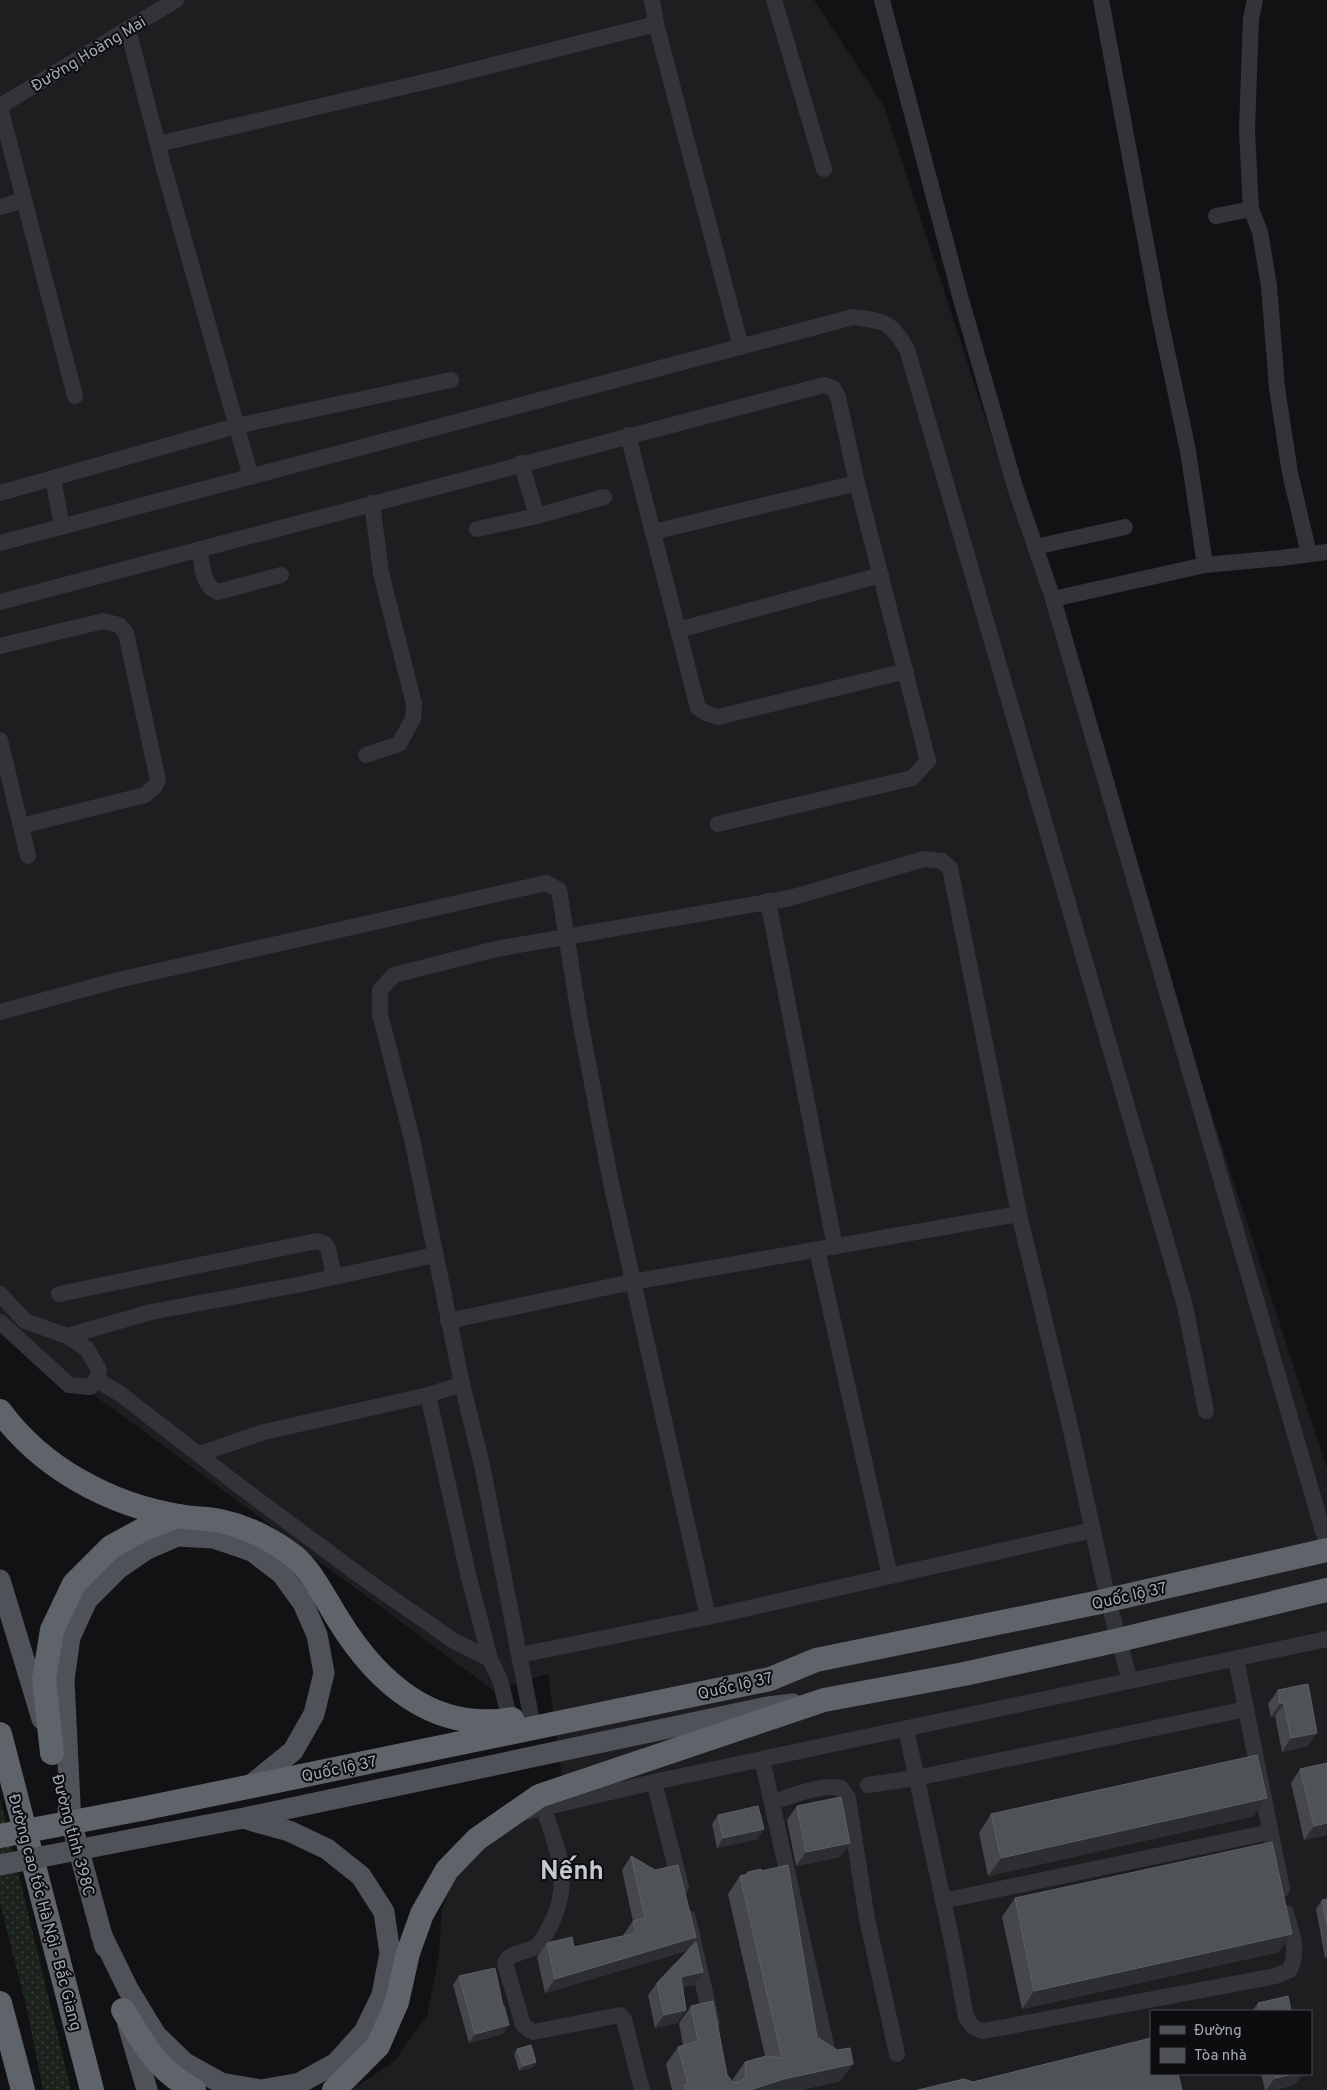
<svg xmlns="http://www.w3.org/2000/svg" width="1327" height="2090" font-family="Overpass,sans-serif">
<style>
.built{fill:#1e1e21;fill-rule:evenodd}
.grass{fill:url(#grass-dots)}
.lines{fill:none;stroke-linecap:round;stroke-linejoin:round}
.minor{stroke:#333439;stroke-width:16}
.major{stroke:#4f5258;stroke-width:21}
.highway{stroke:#5f636a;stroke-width:24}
.major-bridge{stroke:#4f5258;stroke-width:21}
.highway-bridge{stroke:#5f636a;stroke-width:24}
.wall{fill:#45474c}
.shaded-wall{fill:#2c2e31}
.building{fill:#4f5257;stroke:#5c6066}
.labels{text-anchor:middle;stroke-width:4;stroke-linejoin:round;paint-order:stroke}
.street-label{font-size:16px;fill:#a3aab5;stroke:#0d0d0f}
.town-label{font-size:26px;font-weight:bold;fill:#c4c9d1;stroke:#0d0d0f}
</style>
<defs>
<pattern id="grass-dots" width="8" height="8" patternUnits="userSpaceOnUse" patternTransform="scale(1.25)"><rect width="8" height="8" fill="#1c231c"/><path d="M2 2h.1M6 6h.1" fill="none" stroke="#3a403b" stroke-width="1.8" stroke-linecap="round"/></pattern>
</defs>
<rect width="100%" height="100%" fill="#121214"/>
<path class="built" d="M0,0H814L884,106L1327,1469V2090H351L394,2062L427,2015L439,1955L442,1910L460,1859L564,1791L548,1674L493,1690L112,1408L0,1329ZM1151,2011H1311V2074H1151Z"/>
<path class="grass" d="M0,1798L71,2090H43L27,2009L0,1903Z"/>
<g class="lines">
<g class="minor">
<path d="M652,0L656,24L741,347"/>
<path d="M774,0L824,169"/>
<path d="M882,0L960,296L1015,487L1053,599L1327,1545"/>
<path d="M1101,0L1160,319L1188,451L1205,565"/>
<path d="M1255,0L1251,18L1247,131L1251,209L1260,232L1269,286L1277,388L1290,473L1309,554"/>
<path d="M128,29L163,165L251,477"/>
<path d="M0,106L176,0"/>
<path d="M0,107L75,396"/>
<path d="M158,144L437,79L656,24"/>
<path d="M0,207L24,200"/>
<path d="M1216,216L1251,209"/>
<path d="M628,435L698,708L706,713L718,717L906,671"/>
<path d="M521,463L537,516"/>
<path d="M53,478L62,527"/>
<path d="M0,493L236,426L451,380"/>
<path d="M477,529L537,516L604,497"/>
<path d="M653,532L857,483"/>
<path d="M0,543L853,317C885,321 890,321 907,349L1185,1306L1206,1411"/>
<path d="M1035,547L1125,527"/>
<path d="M200,549C202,564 201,585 218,592L281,575"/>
<path d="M1053,599L1205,565L1281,558L1327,552"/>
<path d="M0,602L824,385L833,388L838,397L857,483L928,761L912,778L718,824"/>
<path d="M678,630L881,575"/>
<path d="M0,646L103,621L119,625L126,633L158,780L154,787L145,795L21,826"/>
<path d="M0,740L28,856"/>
<path d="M366,755L399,744L413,719L414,704L381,573L372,503"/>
<path d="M768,901L835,1247"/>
<path d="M0,1012L118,980L546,883L559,890L579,1015L611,1183L708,1617"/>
<path d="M817,1250L890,1576"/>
<path d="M0,1294L25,1321L67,1336L87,1349L99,1370L97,1380"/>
<path d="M59,1294L317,1241L325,1244L328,1248L334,1277"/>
<path d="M448,1321L632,1282L1019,1214"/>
<path d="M0,1322L69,1385L90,1387L97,1380L119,1393L242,1488L366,1580L454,1641L490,1659L500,1680L510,1720"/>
<path d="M67,1336L151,1312L302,1284L435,1255"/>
<path d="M428,1395L468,1574L490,1659"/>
<path d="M199,1454L264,1432L428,1395L462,1384"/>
<path d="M520,1655L727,1613L1093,1530"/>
<path d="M1236,1659L1282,1889"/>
<path d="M531,1716L482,1465L462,1384L412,1139L380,1014V990L394,975L496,949L790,898L924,859L942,861L950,868L1019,1214L1070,1426L1108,1600L1130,1681"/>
<path d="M906,1729L954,1951L966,2017L973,2027L982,2031L1000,2028L1276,1976L1290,1970C1299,1949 1292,1934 1286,1913"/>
<path d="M762,1759L828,2054"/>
<path d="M654,1782L681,1887"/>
<path d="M868,1785L916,1778L1246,1709"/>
<path d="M772,1802C793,1796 819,1784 841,1788L848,1798L867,1919L897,2054"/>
<path d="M543,1807C557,1847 572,1881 552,1922C548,1930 544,1939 538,1945C529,1953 509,1951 505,1963L523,2025L533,2032L620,2015L624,2019L642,2090"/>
<path d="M525,1812L654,1782L1327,1639"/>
<path d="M943,1901L1270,1832"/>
<path d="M688,1918L712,2023"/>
</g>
<g class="major">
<path d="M0,1580L42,1719"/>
<path d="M68,1810L105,1947"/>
<path d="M71,1824L64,1680L70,1637L87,1600L119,1568L147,1549L177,1536L214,1538L252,1551L282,1574L303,1603L317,1635L324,1673L314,1714L293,1751L251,1785"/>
<path d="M144,1837L244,1818L768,1707L793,1704"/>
<path d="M101,1934L128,1989L156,2035L185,2063L221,2083L261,2090L300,2083L336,2063L364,2032L382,1995L390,1953L384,1912L361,1876L327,1849L289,1831L246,1819"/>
<path d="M128,2025L147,2090"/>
</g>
<g class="highway">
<path d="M0,1411C42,1468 110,1505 179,1516C192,1519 207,1518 220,1521C248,1527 273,1540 295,1557C311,1570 326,1600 338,1619C377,1683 434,1733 512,1719"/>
<path d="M0,1734L92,2090"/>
<path d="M52,1753L44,1679L52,1630L74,1584L111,1547L144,1529L178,1516"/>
<path d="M141,1809L770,1679L816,1660L1095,1603L1327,1550"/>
<path d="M0,2003L23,2090"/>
<path d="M123,2010C145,2046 156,2069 194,2090"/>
<path d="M334,2090L378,2046L397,2002L408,1953L422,1914L447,1870L477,1839L539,1796L824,1700L964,1674L1119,1640L1327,1590"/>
</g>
<path class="major-bridge" d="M0,1865L144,1837"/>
<path class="highway-bridge" d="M0,1836L141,1809"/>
</g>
<g class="wall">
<path d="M1278,1690L1308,1746L1282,1752L1275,1716L1271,1717L1268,1704Z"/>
<path d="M1327,1763V1835L1304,1840L1291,1783L1300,1769Z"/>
<path d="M797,1806L840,1857L796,1866L787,1820Z"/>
<path d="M991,1814L1254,1816L988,1876L979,1833Z"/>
<path d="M718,1815L764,1829L757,1839L717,1848L712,1824Z"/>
<path d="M631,1856L696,1937L686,1951L545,1993L537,1957L547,1943L574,1947L624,1936L623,1935L633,1921L622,1870Z"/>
<path d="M748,1872L817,2037L841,2081L800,2090H672L666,2064L678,2047L683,2045L679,2023L691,2006L727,2075L733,2082V2079L745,2062L765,2056L728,1894L740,1876L745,1875Z"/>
<path d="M1015,1898L1279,1952L1022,2009L1002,1917Z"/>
<path d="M1327,1899V1957L1325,1958L1316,1909L1322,1900Z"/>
<path d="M459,1976L503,2034L469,2043L453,1985Z"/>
<path d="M657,1983L694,1985L683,1987L686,2010L677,2023L655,2028L648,1995Z"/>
<path d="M1258,2003L1291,2011H1252Z"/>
<path d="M517,2049L536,2062L533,2067L519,2071L514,2054Z"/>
<path d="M1261,2074H1302L1294,2085L1274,2090H1265Z"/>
</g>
<g class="shaded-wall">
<path d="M1284,1703L1275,1716L1271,1717L1280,1704Z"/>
<path d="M1317,1733L1308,1746L1282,1752L1291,1738Z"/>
<path d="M1267,1798L1254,1816L988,1876L1001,1858Z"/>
<path d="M1327,1823V1835L1304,1840L1314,1826Z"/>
<path d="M764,1829L757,1839L717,1848L723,1838Z"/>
<path d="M850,1843L840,1857L796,1866L806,1852Z"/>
<path d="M1292,1934L1279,1952L1022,2009L1034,1991Z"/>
<path d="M696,1937L686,1951L545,1993L555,1979Z"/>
<path d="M703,1972L694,1985L672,1989L681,1977Z"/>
<path d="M686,2010L677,2023L655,2028L664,2015Z"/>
<path d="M509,2025L503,2034L469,2043L475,2034Z"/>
<path d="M536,2062L533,2067L519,2071L523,2066Z"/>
<path d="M853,2064L841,2081L800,2090H750L784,2079Z"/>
<path d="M1294,2074H1302L1294,2085L1274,2090H1266L1275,2078Z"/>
</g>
<g class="building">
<path d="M1308,1684L1317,1733L1291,1738L1284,1703L1280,1704L1278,1690Z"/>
<path d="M1257,1755L1267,1798L1001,1858L991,1814Z"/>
<path d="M1327,1763V1823L1314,1826L1300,1769Z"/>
<path d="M841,1797L850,1843L806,1852L797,1806Z"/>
<path d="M758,1806L764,1829L723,1838L718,1815Z"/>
<path d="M1272,1842L1292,1934L1034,1991L1015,1898Z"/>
<path d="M631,1856L655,1870L678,1865L696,1937L555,1979L547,1943L572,1937L574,1947L636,1933L633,1921L645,1918Z"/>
<path d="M788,1865L817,2037L837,2050L850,2048L853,2064L784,2079L750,2090H685L684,2085L688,2084L678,2047L698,2041L691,2006L713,2001L727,2075L733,2082H740L746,2076L745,2062L766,2056L782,2058L740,1876L748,1874V1872L761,1869V1871Z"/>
<path d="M1327,1899V1925L1322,1900Z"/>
<path d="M696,1942L703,1972L681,1977L686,2010L664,2015L657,1983Z"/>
<path d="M495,1968L503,2006H504L509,2025L475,2034L459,1976Z"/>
<path d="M1288,1996L1291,2011H1260L1258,2003Z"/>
<path d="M1151,2038V2074H1178L1182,2090H918L964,2079L973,2082Z"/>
<path d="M531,2045L536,2062L523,2066L517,2049Z"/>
<path d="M1274,2074H1294L1275,2078Z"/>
</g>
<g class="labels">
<g class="street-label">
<text transform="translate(88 53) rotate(-31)" y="6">Đường Hoàng Mai</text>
<text transform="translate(1129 1595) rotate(-13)" y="6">Quốc lộ 37</text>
<text transform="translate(735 1685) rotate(-13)" y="6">Quốc lộ 37</text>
<text transform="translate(339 1768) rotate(-12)" y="6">Quốc lộ 37</text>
<text transform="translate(74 1835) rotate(75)" y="6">Đường tỉnh 398C</text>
<text transform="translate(46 1912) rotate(75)" y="6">Đường cao tốc Hà Nội - Bắc Giang</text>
</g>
<g class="town-label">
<text x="572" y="1879">Nếnh</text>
</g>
</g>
<rect x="1150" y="2010" width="162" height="65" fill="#0d0d0f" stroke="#494c51"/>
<rect x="1160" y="2026" width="25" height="8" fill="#4f5258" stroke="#494c51"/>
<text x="1194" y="2035" font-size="15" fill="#a3aab5">Đường</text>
<rect x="1160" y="2048" width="25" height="15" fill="#4f5257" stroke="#494c51"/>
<text x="1194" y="2060" font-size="15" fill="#a3aab5">Tòa nhà</text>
</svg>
